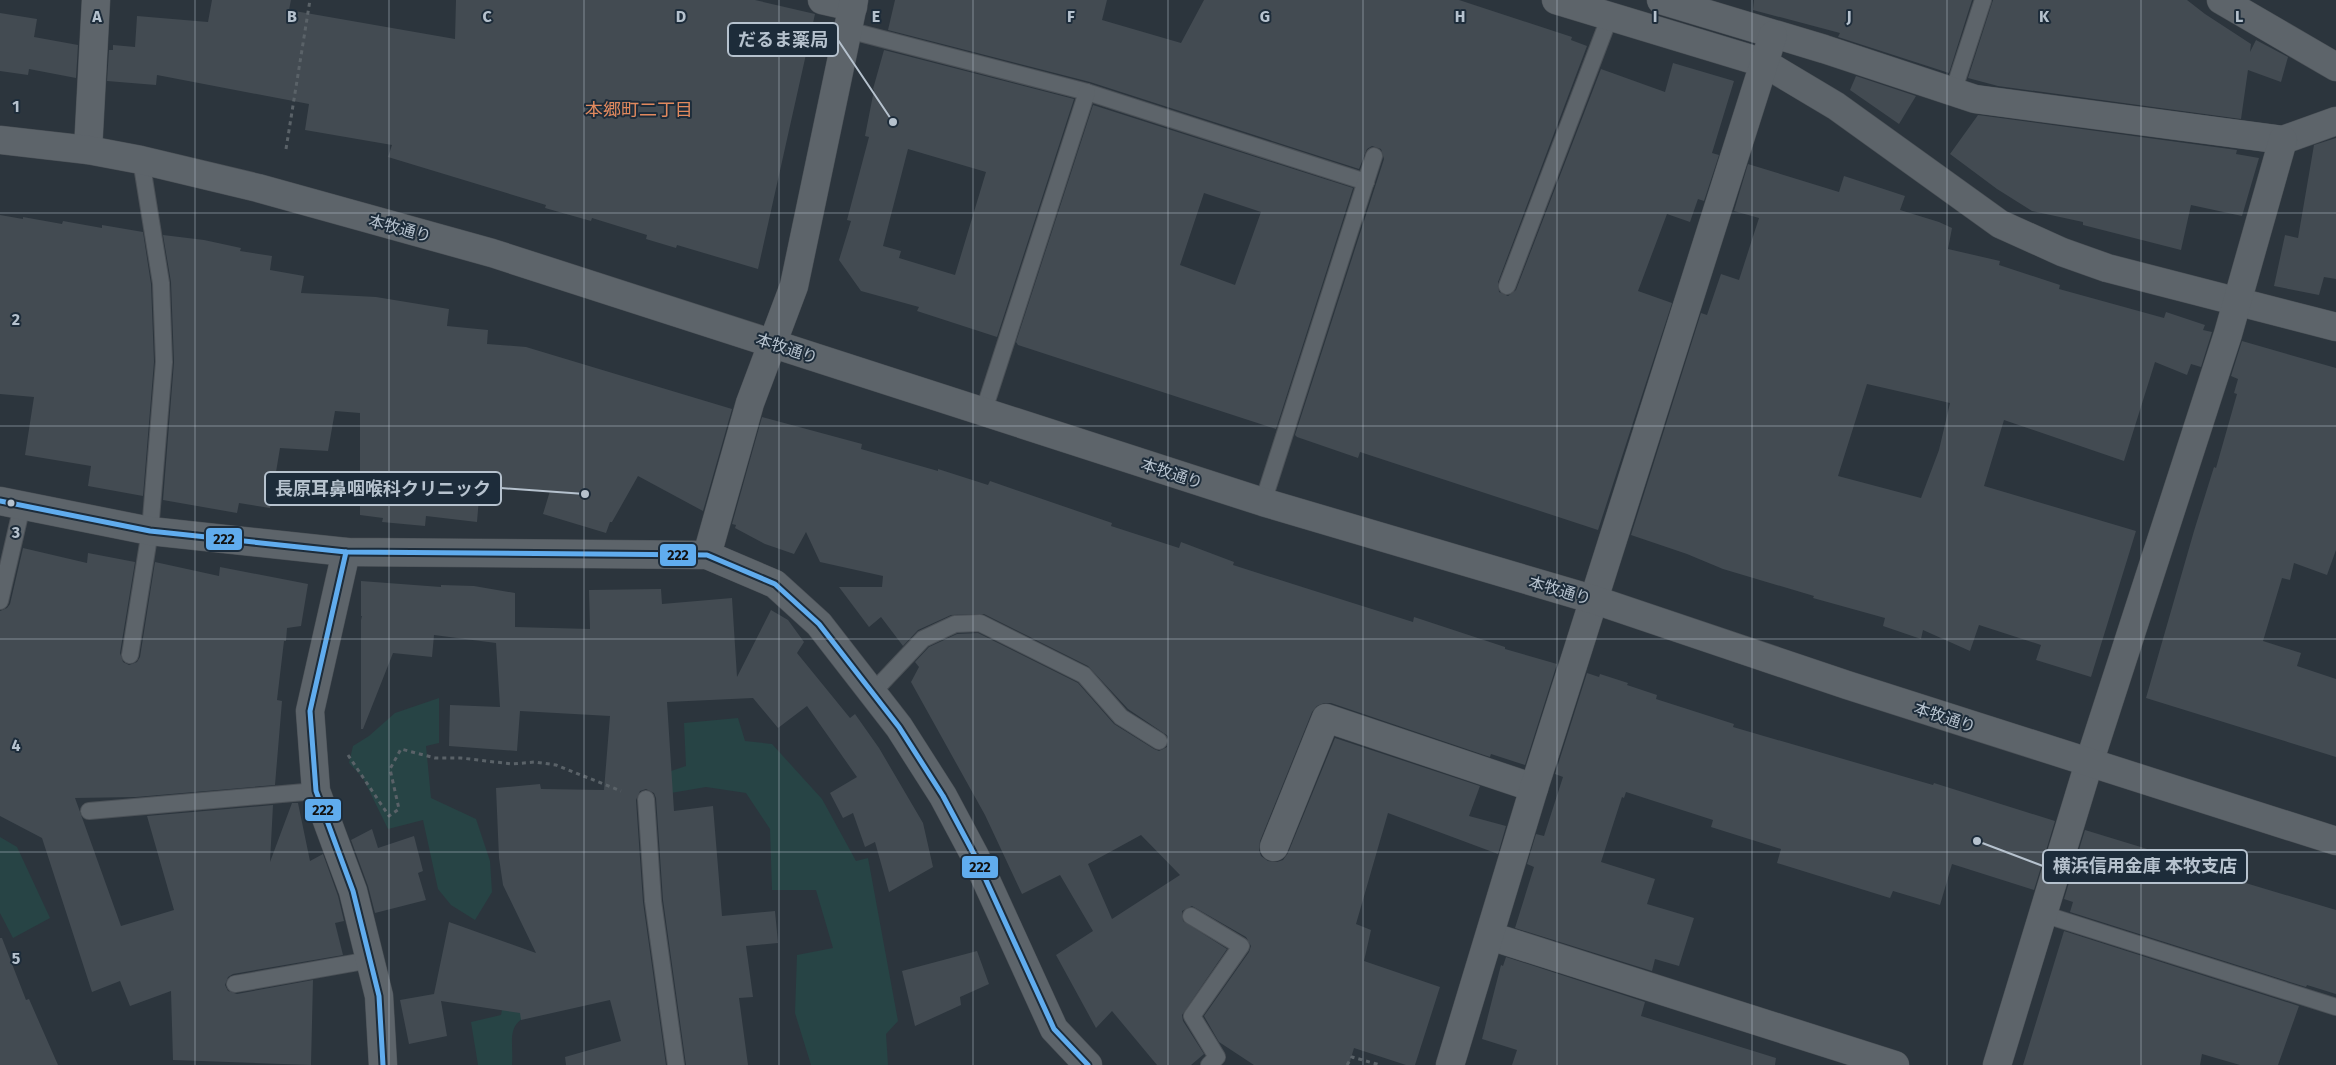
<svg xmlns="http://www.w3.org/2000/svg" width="2336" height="1065" font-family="'Fira Sans','Noto Sans JP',sans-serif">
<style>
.green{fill:#274445}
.building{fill:#434b52;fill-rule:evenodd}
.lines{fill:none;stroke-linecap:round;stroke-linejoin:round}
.service-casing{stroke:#4b5157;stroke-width:18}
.minor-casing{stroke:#4b5157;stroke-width:29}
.tertiary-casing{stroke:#4b5157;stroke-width:29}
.path{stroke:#5a6268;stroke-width:3;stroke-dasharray:4 4;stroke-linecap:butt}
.service{stroke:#5d646a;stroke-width:16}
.minor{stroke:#5d646a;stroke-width:28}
.tertiary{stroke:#5d646a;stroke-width:28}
.bus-1-casing{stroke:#1d2c3a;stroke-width:9}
.bus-1{stroke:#60acee;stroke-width:5}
.grid{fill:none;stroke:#b6c2ce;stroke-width:1;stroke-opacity:0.55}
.bus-dot{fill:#b6c2ce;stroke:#1d2c3a;stroke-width:2}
.labels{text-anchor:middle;stroke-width:4;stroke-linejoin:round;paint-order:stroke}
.street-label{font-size:16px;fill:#b6c2ce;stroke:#1d2c3a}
.neighbourhood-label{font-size:18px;fill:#e1895e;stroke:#1d2c3a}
.grid-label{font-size:16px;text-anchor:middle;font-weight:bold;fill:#b6c2ce;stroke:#1d2c3a;stroke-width:4;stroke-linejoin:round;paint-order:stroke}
.leader{fill:none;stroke:#b6c2ce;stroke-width:2}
.callout-dot{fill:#b6c2ce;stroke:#1d2c3a;stroke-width:2}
.callout{fill:#1d2c3a;stroke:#b6c2ce;stroke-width:2}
.callout-label{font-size:18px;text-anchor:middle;font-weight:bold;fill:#b6c2ce}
.line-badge{stroke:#1d2c3a;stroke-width:2}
.pale-badge-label{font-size:14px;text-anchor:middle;font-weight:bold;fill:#111}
</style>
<rect width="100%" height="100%" fill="#2c353d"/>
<g class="green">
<path d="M439,698V743L426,746L431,798L476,819L490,861L492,892L475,920L451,905L438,889L423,820L388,829L363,778L349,763L353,746L369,736L395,713Z"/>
<path d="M738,718L745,741L772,744L822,799L856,861L868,858L898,1021L886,1034L888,1065H811L795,1013L797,955L833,948L816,890H772L770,829L746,793L706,787L659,795L656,776L686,766L684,723Z"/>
<path d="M0,837L17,847L50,918L13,938L0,913Z"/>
<path d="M509,975L535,1012C504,1024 514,1038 512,1065H478L471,1022L501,1015Z"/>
</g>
<g class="building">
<path d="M212,0H291L289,10L455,39L456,0H755L815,14L758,269L677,245L676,248L646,239L647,235L592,218L591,221L545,208L546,205L388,157L392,145L305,130L309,104L157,75L156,85L107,81L109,50H113V45L135,47L137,16L208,22Z"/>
<path d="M895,0H1107L1102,20L1181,43L1204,0H1459L1572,37L1571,40L1587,46L1498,282L1499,292L1508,296L1516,290L1601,69L1665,92L1673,63L1734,81L1712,153L1719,155L1704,201L1698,199L1690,222L1667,214L1638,291L1672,303L1598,530L1360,452L1358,458L1297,437L1295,435L1384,159L1381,149L1372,146L1367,149L1359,169L1090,82L888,30Z"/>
<path d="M1754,0H1972L1949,73L1838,37L1840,33L1753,10Z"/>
<path d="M1993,0H2187L2205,14L2251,44L2250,52L2256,40L2288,57L2281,82L2248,70L2241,119L1998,86L1968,78Z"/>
<path d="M0,13L37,19L34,37L78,45L76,78L29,69L28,75L0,71Z"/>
<path d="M884,50L1074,99L997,337L917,311L919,307L861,291L839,260L851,221L847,220L869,137L865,136L874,90L873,89ZM908,149L986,172L955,275L899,258L901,251L883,246Z"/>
<path d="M1856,76L1916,96L1899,124L1850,90Z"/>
<path d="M1093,105L1353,188L1276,429L1018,345L1016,342ZM1204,193L1261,212L1235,285L1180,265Z"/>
<path d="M1978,115L2237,150L2236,154L2259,158L2242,216L2191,205L2181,250L2083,225V222L2032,211L1997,189L1950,154Z"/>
<path d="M2336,138V279L2324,277L2319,295L2274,286L2285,235L2298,238L2314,145Z"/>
<path d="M1748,164L1839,192L1844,176L1905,196L1900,210L1939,222L1952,228L1948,249L2000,261L1999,265L2060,285L2059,289L2164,318L2166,312L2205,325L2203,330L2212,332L2201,367L2191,364L2187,375L2155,362L2124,461L2004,420L1984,486L2136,531L2091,677L2036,660L2041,645L1979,625L1970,651L1923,630L1921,639L1883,626L1885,618L1813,598L1814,596L1723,569L1687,554L1631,535L1701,313L1707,315L1721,274L1739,280L1759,218L1734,211ZM1867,384L1950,403L1939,450L1921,498L1838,476Z"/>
<path d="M0,215L23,219V217L62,224L63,221L102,228V225L143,232L151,284L154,362L143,496L88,486L91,466L25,455L34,397L0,394Z"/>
<path d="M163,235L204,240L241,248L240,251L272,256L270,270L304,276L301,293L376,297L449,309L447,326L488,330L487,344L526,347L732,409L703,511L638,476L612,522H610L606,533L543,514L550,491L480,486L477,522L426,516L425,526L382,522L383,518L360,515V413L335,411L328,451L280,448L270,508L239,503L237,513L163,500L174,362L171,282Z"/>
<path d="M2242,341L2336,368V550L2327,575L2294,563L2290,580L2282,578L2263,641L2301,653L2297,666L2336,679V757L2146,698L2194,531L2214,467L2216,468L2237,394L2234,393L2238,379L2231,376Z"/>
<path d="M762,417L862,444L861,449L938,471V469L988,485L990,481L1112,523L1111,526L1179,548L1181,542L1234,562L1233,565L1318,592L1413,622L1414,617L1505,647V649L1557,664L1525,765L1491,754L1490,757L1331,703H1324L1317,706L1312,712L1260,841L1259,850L1261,856L1268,861L1277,862L1283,860L1288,853L1335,738L1480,786L1469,816L1506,826L1498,854L1388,813L1356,924L1371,930L1364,961L1440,987L1415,1065H1406L1354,1048L1349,1065H1254L1219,1042L1204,1016L1249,952L1251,946L1246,937L1192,906L1182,911L1183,921L1227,949L1182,1015L1183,1021L1204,1054L1191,1065H1157L1112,1011L1096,1028L1056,955L1093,931L1060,875L1022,894L985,815L911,682L919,667L915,662L929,647L957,634L978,633L1078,683L1114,724L1154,749L1159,751L1167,747L1168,736L1128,709L1088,666L984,614L951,615L918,630L903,646L881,617L869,627L839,587H882L883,576L820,562L806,532L794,554L765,544L735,528L736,525L732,524ZM1141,835L1180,875L1112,919L1088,864Z"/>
<path d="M23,548L87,563L88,553L135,562L120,653L123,662L129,665L137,662L140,657L155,562L219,576L220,567L308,584L301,626L287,628L286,641H284L277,700L282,701L275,785L136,797L75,798L121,926L174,910L147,816L273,805L270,862L292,803H298L310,861L323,854L338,896L344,921L335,923L343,955L233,974L228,977L225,985L228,991L237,994L313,980L311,1065L173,1060L171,991L130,1006L120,981L92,992L42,838L0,816V611L7,608L10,604Z"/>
<path d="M361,581L441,587V585L474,586L515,593V627L590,629L589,590L661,589L662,604L732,598L737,677L771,610L788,620L804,642L797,653L850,718L855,714L879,748L923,823L933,867L889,892L875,842L865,847L853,813L843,818L830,793L857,777L807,706L778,728L753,698L667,702L674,811L713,806L722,916L775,911L778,943L746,946L753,997L739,998L748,1065H686L663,900L656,798L654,793L646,789L640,791L636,800L643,902L666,1065H566L565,1057L621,1041L610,1000L521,1020L520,1013L441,1001L447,1036L409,1044L400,1000L434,994L449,922L536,953L503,885L499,858L496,788L540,784L541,789L604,790L610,716L520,711L517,751L449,746L450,705L500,707L496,643L434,635L432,657L393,653L363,729H361V620L362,616H361Z"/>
<path d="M1587,673L1599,677L1600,674L1628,683L1627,685L1657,695L1656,699L1734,724L1733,727L1933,785L1934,783L2055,821L2034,890L1952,864L1940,905L1893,891L1890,898L1777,863L1781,849L1711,827L1713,820L1626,792L1624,798L1622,797L1601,862L1655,879L1647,904L1694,918L1679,966L1655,959L1652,971L1515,928L1534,867L1527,864L1536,834L1544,836L1563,777L1555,774Z"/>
<path d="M372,829L378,848L414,836L423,871L418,873L426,900L375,913L368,886L351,840Z"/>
<path d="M2085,830L2180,859L2179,863L2336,910V994L2307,985L2306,987L2070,912L2073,902L2064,899Z"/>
<path d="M2064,931L2299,1006L2278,1065H2240L2202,1054L2200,1065H2023Z"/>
<path d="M0,938H2L26,1000L29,999L58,1065H0Z"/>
<path d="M977,951L989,984L960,997L961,1005L915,1026L902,971Z"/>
<path d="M1506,957L1645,1002L1641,1016L1776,1058L1775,1065H1512L1517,1050L1482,1039L1501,965L1503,966Z"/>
</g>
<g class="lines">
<defs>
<g id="service">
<path d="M848,30L1087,92L1366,182"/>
<path d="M1953,92L1983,0"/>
<path d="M1507,286L1610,16"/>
<path d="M983,413L1087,92"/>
<path d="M1263,502L1374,156"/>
<path d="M0,601L22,506"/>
<path d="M130,655L150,531L164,362L161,283L141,160"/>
<path d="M872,693L923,639L955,624L980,623L1084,675L1121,717L1159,741"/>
<path d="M646,799L653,901L676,1065"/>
<path d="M89,811L316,791"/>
<path d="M2043,914L2336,1007"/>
<path d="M1191,916L1241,946L1192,1016L1217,1057L1209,1065"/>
<path d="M235,984L370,960"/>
</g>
<g id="minor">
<path d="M822,0L853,7"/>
<path d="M1556,0L1764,63L1836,106L2000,224L2062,252L2107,268L2336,327"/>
<path d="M1661,0L1824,49L1975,99L2283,140L2336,121"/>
<path d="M2221,0L2336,67"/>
<path d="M88,150L96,0"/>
<path d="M0,501L150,531L346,552L707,555L775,584L819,624L899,727L943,796L975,856L1054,1029L1088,1065"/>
<path d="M346,552L310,711L316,791L353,891L379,996L383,1065"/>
<path d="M1274,847L1326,718L1534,788"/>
<path d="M1490,936L1895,1065"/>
<path d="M1450,1065L1534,788L1773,35"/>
<path d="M1997,1065L2089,763L2228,334L2283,140"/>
</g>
<g id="tertiary">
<path d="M0,140L88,150L141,160L258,188L492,253L1263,502L1595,600L1847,685L2336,841"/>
<path d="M707,555L750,403L794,286L854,0"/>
</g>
</defs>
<use href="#service" class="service-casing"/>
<use href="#minor" class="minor-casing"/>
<use href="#tertiary" class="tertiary-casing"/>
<g class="path">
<path d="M286,149L310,0"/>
<path d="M348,755L389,816L399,809L390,769L401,749L435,758H461L512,764L535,762L556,765L621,791"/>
<path d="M1347,1065L1352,1057L1380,1065"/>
</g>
<use href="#service" class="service"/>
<use href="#minor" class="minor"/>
<use href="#tertiary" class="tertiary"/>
<defs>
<g id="bus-1">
<path d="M0,501L150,531L346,552L707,555L775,584L819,624L899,727L943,796L975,856L1054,1029L1088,1065"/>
<path d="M346,552L310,711L316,791L353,891L379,996L383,1065"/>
</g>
</defs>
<use href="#bus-1" class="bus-1-casing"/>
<use href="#bus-1" class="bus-1"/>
</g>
<path class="grid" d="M195,0V1065M389,0V1065M584,0V1065M779,0V1065M973,0V1065M1168,0V1065M1363,0V1065M1557,0V1065M1752,0V1065M1947,0V1065M2141,0V1065M0,213H2336M0,426H2336M0,639H2336M0,852H2336"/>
<circle class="bus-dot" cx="11" cy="503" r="4.5"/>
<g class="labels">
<g class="street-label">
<text transform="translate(400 228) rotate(15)" y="6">本牧通り</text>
<text transform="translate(787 348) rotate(18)" y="6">本牧通り</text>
<text transform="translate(1172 473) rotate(18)" y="6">本牧通り</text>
<text transform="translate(1560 590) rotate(16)" y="6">本牧通り</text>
<text transform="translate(1945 717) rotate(18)" y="6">本牧通り</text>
</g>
<g class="neighbourhood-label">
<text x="639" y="116">本郷町二丁目</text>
</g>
</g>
<g class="grid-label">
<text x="97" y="22">A</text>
<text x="292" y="22">B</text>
<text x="487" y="22">C</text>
<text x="681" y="22">D</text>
<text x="876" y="22">E</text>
<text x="1071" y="22">F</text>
<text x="1265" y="22">G</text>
<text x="1460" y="22">H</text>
<text x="1655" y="22">I</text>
<text x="1849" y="22">J</text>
<text x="2044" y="22">K</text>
<text x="2239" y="22">L</text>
<text x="16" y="112">1</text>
<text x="16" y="325">2</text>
<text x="16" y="538">3</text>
<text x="16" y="751">4</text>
<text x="16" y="964">5</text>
</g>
<path class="leader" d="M893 122L838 40M585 494L501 488M1977 841L2043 866"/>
<g class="callout-dot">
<circle cx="893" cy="122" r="5"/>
<circle cx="585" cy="494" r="5"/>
<circle cx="1977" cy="841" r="5"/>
</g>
<g class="callout">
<rect x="728" y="23" width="110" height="33" rx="5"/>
<rect x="265" y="472" width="236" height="33" rx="5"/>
<rect x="2043" y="850" width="204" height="33" rx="5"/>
</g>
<g class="callout-label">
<text x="783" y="46">だるま薬局</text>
<text x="383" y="495">長原耳鼻咽喉科クリニック</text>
<text x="2145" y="872">横浜信用金庫 本牧支店</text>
</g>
<g class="line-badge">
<rect x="205" y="527" width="38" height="24" rx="5" fill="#60acee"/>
<rect x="659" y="543" width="38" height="24" rx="5" fill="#60acee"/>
<rect x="304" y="798" width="38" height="24" rx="5" fill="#60acee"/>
<rect x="961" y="855" width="38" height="24" rx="5" fill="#60acee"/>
</g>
<g class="pale-badge-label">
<text x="224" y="544">222</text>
<text x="678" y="560">222</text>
<text x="323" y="815">222</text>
<text x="980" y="872">222</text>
</g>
</svg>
